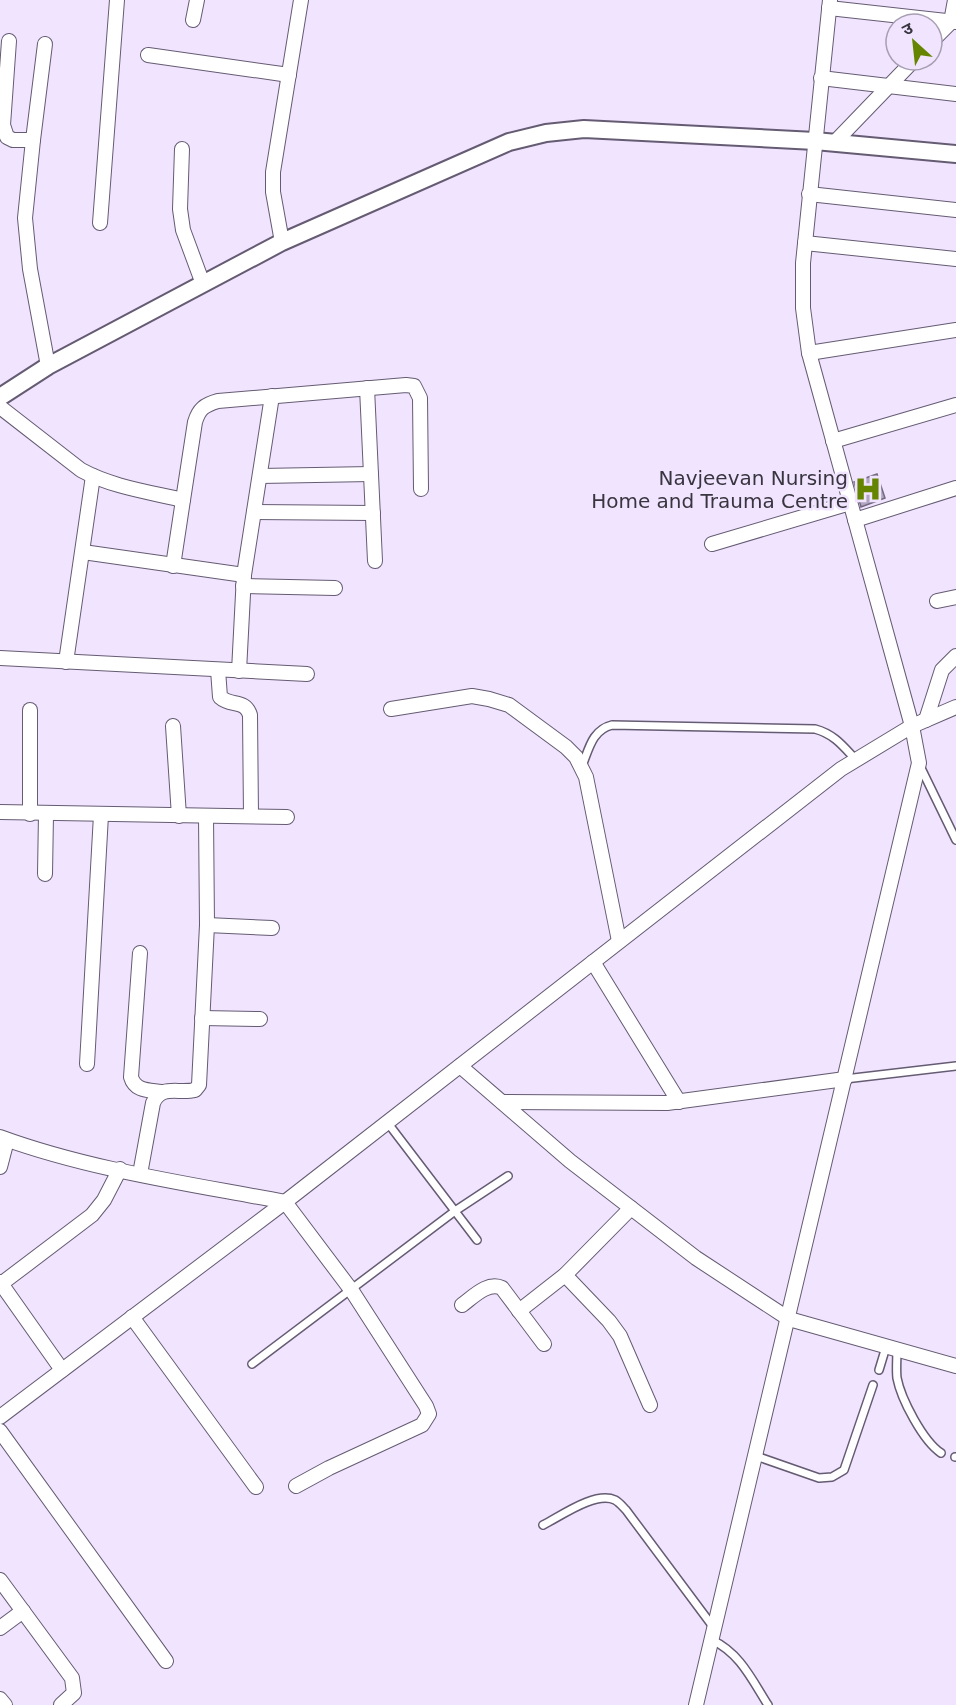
<svg xmlns="http://www.w3.org/2000/svg" width="956" height="1705" font-family="'DejaVu Sans','Noto Sans Devanagari',sans-serif">
<style>
.building{fill:#b1a6bf;stroke:#736980;stroke-width:1.5}
.lines{fill:none;stroke-linecap:round;stroke-linejoin:round}
.service-casing{stroke:#655b72;stroke-width:10}
.minor-casing{stroke:#655b72;stroke-width:16}
.tertiary-casing{stroke:#655b72;stroke-width:20}
.service{stroke:#fff;stroke-width:7}
.minor{stroke:#fff;stroke-width:14}
.tertiary{stroke:#fff;stroke-width:16}
.labels{text-anchor:middle;stroke-width:5;stroke-linejoin:round;paint-order:stroke}
.poi-label{font-size:20px;fill:#39353f;stroke:#f0e4ff;text-anchor:end}
</style>
<rect width="100%" height="100%" fill="#f0e4ff"/>
<path class="building" d="M877,474L885,498L861,507L854,482Z"/>
<g class="lines">
<defs>
<g id="service">
<path d="M582,766C589,749 592,730 612,725L815,729C834,734 843,746 856,760"/>
<path d="M920,766L956,840"/>
<path d="M845,1079L956,1066"/>
<path d="M387,1122L477,1240"/>
<path d="M897,1349C897,1359 896,1369 897,1378C901,1399 923,1441 941,1453"/>
<path d="M252,1364L455,1211L508,1176"/>
<path d="M879,1370L886,1347"/>
<path d="M756,1456L819,1478L832,1477L844,1470L873,1385"/>
<path d="M955,1457H956"/>
<path d="M543,1525C561,1516 595,1491 615,1500C619,1502 623,1507 626,1510L714,1628"/>
<path d="M712,1640C740,1653 752,1680 768,1705"/>
</g>
<g id="minor">
<path d="M829,8L956,22"/>
<path d="M193,20L197,0"/>
<path d="M9,41L3,125L7,137L13,140H33L25,218L30,269L48,366"/>
<path d="M932,41L951,22L955,0"/>
<path d="M148,55L289,75"/>
<path d="M821,78L956,94"/>
<path d="M33,140L45,44"/>
<path d="M834,143L914,60"/>
<path d="M182,149L180,209L183,230L203,284"/>
<path d="M809,194L956,210"/>
<path d="M100,223L117,0"/>
<path d="M282,242L273,192V172L301,0"/>
<path d="M805,243L956,259"/>
<path d="M809,353L956,330"/>
<path d="M367,388L375,561"/>
<path d="M0,407L81,470C112,487 149,492 183,500L195,422C199,409 204,405 218,401L406,385L414,386L420,398L421,489"/>
<path d="M833,441L956,405"/>
<path d="M260,476L371,474"/>
<path d="M254,512L373,513"/>
<path d="M855,520L956,488"/>
<path d="M712,544L850,503"/>
<path d="M83,552L244,575"/>
<path d="M173,566L183,500"/>
<path d="M243,586L335,588"/>
<path d="M937,601L956,597"/>
<path d="M0,658L307,674"/>
<path d="M66,662L93,476"/>
<path d="M218,670L220,697C231,707 245,699 250,715L251,816"/>
<path d="M239,671L244,575L272,396"/>
<path d="M391,709L472,696L489,699L509,705L566,747L576,757L586,777L619,941"/>
<path d="M926,720L942,670L956,656"/>
<path d="M173,726L179,816"/>
<path d="M0,812L287,817"/>
<path d="M30,814V710"/>
<path d="M45,874L46,814"/>
<path d="M207,925L272,928"/>
<path d="M140,953L131,1077C135,1091 148,1090 161,1092"/>
<path d="M593,962L679,1102"/>
<path d="M202,1018L260,1019"/>
<path d="M87,1064L101,815"/>
<path d="M460,1066L570,1161L696,1258L789,1319L956,1366"/>
<path d="M502,1102L667,1103L845,1079"/>
<path d="M0,1137C90,1170 191,1184 285,1202L352,1291L426,1406L429,1414L422,1425L329,1468L296,1486"/>
<path d="M0,1167L7,1140"/>
<path d="M140,1174L153,1103C161,1084 178,1094 195,1090L199,1085L207,925L206,816"/>
<path d="M565,1275L609,1321L620,1336L650,1405"/>
<path d="M0,1282L62,1370"/>
<path d="M1,1284L92,1215L104,1200L120,1169"/>
<path d="M462,1305C473,1297 488,1281 502,1288L544,1344"/>
<path d="M519,1311L565,1275L631,1208"/>
<path d="M132,1317L256,1487"/>
<path d="M0,1417L285,1202L841,769L912,726L956,707"/>
<path d="M0,1431L166,1661"/>
<path d="M0,1580L72,1678L74,1693L61,1705"/>
<path d="M0,1628L23,1611"/>
<path d="M0,1699L5,1705"/>
<path d="M696,1705L919,763L912,726L809,353L803,308V263L830,0"/>
</g>
<path id="tertiary" d="M0,397L48,366L282,242L509,142L546,133L584,129L815,141L956,154"/>
</defs>
<use href="#service" class="service-casing"/>
<use href="#minor" class="minor-casing"/>
<use href="#tertiary" class="tertiary-casing"/>
<use href="#service" class="service"/>
<use href="#minor" class="minor"/>
<use href="#tertiary" class="tertiary"/>
</g>
<defs>
<symbol id="hospital-bare" viewBox="-9 -9 18 18"><path d="M-5-5h3v3.5h4V-5h3V5h-3V1.5h-4V5h-3Z" fill="#658500" stroke="#f0e4ff" stroke-width="2.5" paint-order="stroke"/></symbol>
</defs>
<g fill-rule="evenodd">
<use href="#hospital-bare" x="849" y="470" width="38" height="38"/>
</g>
<g class="labels">
<g class="poi-label">
<text x="848" y="485">Navjeevan Nursing<tspan x="848" dy="23">Home and Trauma Centre</tspan></text>
</g>
</g>
<g transform="translate(914 42) rotate(333)"><circle r="28" fill="#f0e4ff" stroke="#a79eb2" stroke-width="1.5"/>
<path d="M0-4.5L10 22L0 15L-10 22Z" fill="#658500"/>
<text y="-9" font-size="16" font-weight="bold" text-anchor="middle" fill="#39353f">उ</text>
</g>
</svg>
